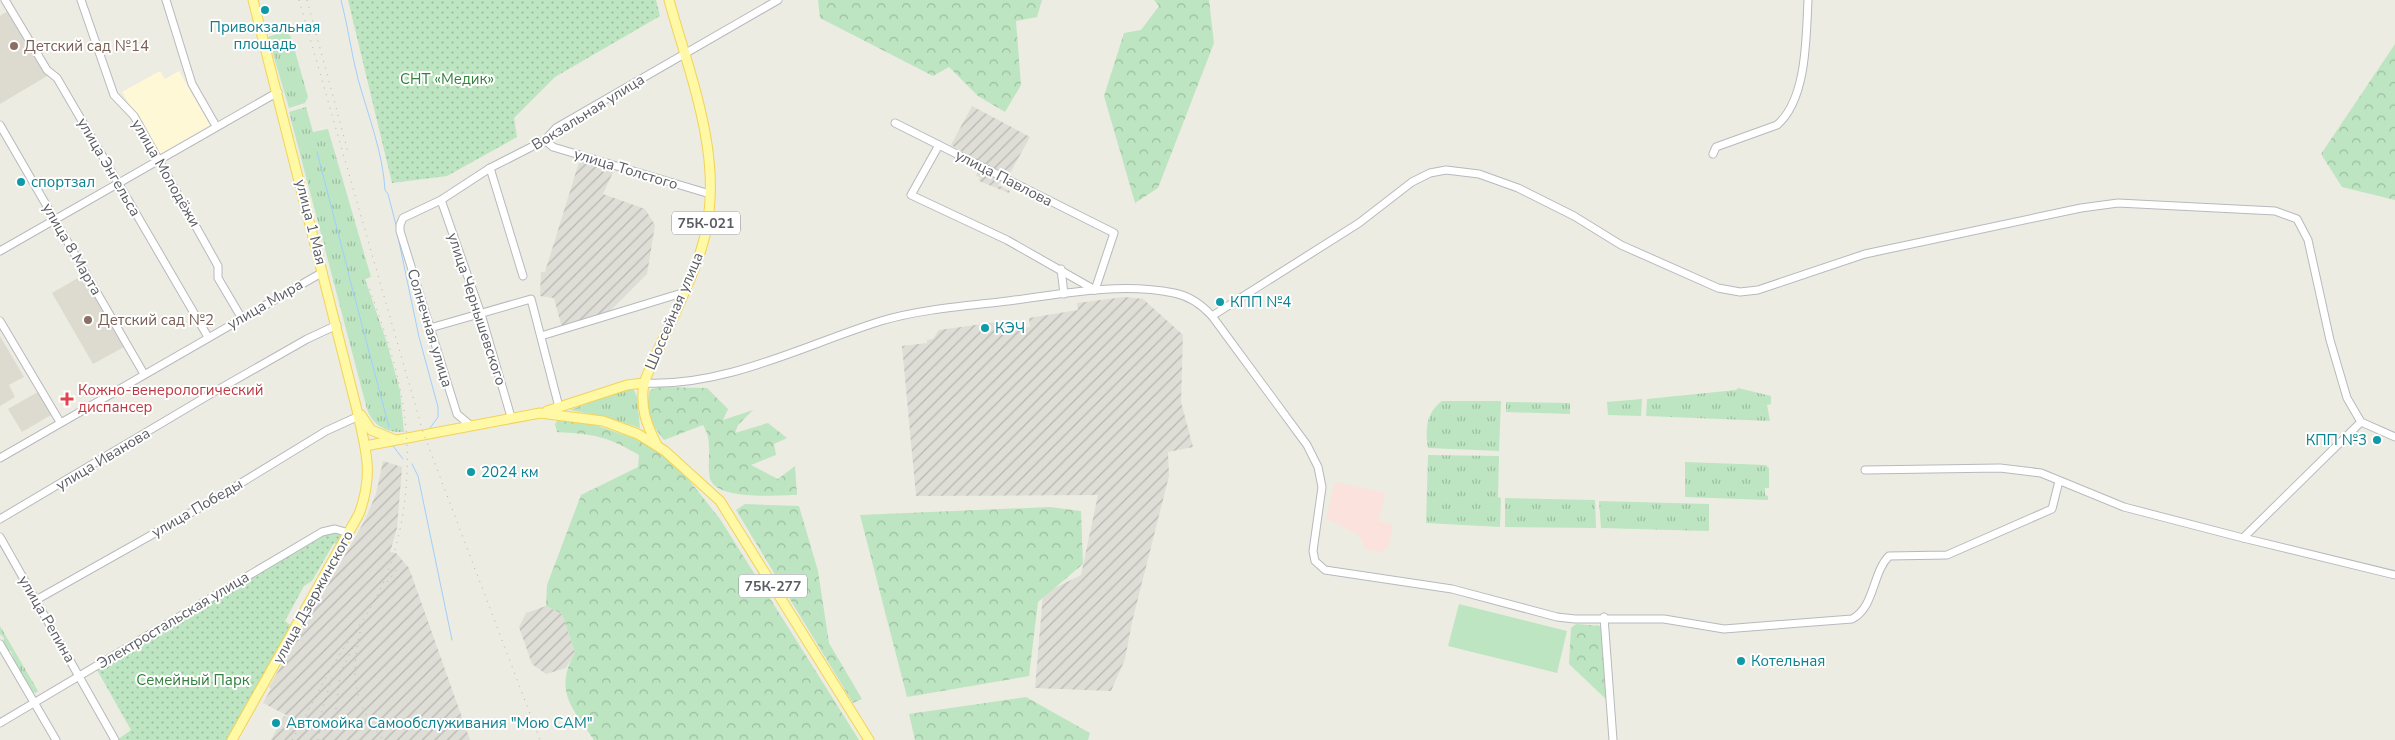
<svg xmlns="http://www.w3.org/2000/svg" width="2395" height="740" font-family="'Nunito Sans',sans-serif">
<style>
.commercial{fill:#fef8d6}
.industrial{fill:url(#industrial-furrows)}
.education{fill:#dddbd0}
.medical{fill:#fbe2dd}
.grass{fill:url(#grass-tufts)}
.forest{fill:url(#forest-crowns)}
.park{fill:url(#park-dots)}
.pitch{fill:#bde5c1}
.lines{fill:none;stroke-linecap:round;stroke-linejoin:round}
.stream{stroke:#a0ceff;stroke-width:1}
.minor-casing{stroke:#b7b9be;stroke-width:9}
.major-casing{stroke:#f2d356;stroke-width:11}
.minor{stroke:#fff;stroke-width:7}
.major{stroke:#fff8a5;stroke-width:9}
.rail{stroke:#b3b4b4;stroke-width:1;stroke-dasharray:1 6;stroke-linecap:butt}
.culture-dot{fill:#0f9aa8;stroke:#fff;stroke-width:2}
.education-dot{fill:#8d6e63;stroke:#fff;stroke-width:2}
.health-dot{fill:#e0444e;stroke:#fff;stroke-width:2}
.labels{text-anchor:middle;stroke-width:4;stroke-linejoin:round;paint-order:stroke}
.shield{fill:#fff;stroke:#8c8e92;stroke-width:1}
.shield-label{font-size:14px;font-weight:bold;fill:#5a5d63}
.culture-label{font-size:15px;fill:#0d838f;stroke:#fff;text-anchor:start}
.education-label{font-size:15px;fill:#785e54;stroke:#fff;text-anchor:start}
.park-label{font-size:15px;fill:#33813d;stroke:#fff}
.street-label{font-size:15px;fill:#5a5d63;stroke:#fff}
.health-label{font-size:15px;fill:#be3a42;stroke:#fff;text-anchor:start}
</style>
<defs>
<pattern id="industrial-furrows" width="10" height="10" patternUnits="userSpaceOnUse" patternTransform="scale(1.25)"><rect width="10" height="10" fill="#deddd6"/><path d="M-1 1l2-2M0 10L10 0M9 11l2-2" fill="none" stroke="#b7b6b1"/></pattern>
<pattern id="grass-tufts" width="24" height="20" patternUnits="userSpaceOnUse" patternTransform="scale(1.25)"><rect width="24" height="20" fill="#bde5c1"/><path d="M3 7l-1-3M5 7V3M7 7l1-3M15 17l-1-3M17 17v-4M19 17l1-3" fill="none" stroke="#9dbda0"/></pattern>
<pattern id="forest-crowns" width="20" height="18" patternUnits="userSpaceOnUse" patternTransform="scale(1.25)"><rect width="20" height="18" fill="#bde5c1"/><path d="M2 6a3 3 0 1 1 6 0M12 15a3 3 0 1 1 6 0" fill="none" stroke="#9dbda0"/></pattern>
<pattern id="park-dots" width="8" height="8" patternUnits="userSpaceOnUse" patternTransform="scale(1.25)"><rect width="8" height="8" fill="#bde5c1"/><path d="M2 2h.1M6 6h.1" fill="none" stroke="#9dbda0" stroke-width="1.8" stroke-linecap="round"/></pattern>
</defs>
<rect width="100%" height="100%" fill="#edece2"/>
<path class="commercial" d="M160,71L165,79L179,71L210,125L158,155L122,92Z"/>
<g class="industrial">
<path d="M972,106L1030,137L1004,184L1000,182L998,185L1010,191L1009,193L979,181L980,177L976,176L983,163L951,145Z"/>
<path d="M580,159L614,170L603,194L645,209L655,225L647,274L610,311L562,328L554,298L540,296L541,272H545Z"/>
<path d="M1125,297L1143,299L1183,335L1181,402L1193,447L1168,452L1169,476L1132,622L1125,659L1111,691L1035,688L1043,594L1081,575L1098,495L916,496L902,346L927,343V340L933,339L939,330L1005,321L1007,330L1030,327L1029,318L1078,310L1077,303Z"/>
<path d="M383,461L402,467L397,528L390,552L396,553L409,568L470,740H271L284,716L290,717L263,703L271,689L269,687L365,520L376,494Z"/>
<path d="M546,606L562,614L575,652L566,668L546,674L532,664L519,627L526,613Z"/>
</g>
<g class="education">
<path d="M8,11L47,76L0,104V16Z"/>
<path d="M83,275L124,347L93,364L52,293Z"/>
<path d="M0,336L24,377L9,385L15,397L0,406Z"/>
<path d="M38,392L51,415L22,432L8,409Z"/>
</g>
<path class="medical" d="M1335,482L1385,493L1379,521L1393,525L1388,549L1384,548L1382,553L1366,549L1360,536L1326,518Z"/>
<g class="grass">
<path d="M286,31L291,37L308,97L305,103L289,108L268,37Z"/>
<path d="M306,107L313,132L328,129L371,277L365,279L387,343L400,391L404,432C387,433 373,426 367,409L289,112Z"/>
<path d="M629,388L634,390L637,397L640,428L607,417L570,410Z"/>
<path d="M1738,388L1771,396V404L1767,405L1770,421L1646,416L1647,399L1736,390Z"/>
<path d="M1642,399L1641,416L1608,415L1607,402Z"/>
<path d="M1442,401H1501L1499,451L1428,448C1425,429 1426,413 1442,401Z"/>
<path d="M1506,402L1570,403V414L1506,412Z"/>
<path d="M1428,455L1499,456L1498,497L1501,498L1500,527L1426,523Z"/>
<path d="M1685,462L1766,465L1769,468V488H1765V495L1768,496V500L1685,497Z"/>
<path d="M1505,498L1595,500L1596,528L1505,527Z"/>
<path d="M1599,501L1709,504V531L1601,528Z"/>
<path d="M0,626L38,691L36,693L33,692L14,660L11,651H8L3,641L4,638L0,634Z"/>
</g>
<g class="forest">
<path d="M818,0H1042L1037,17L1016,21L1021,85L1005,112L978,96L949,67L933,76L820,18Z"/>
<path d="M1154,0H1209L1214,43L1158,188L1135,203L1104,96L1124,33L1141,30L1159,6Z"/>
<path d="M2395,44V200L2342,187L2321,154Z"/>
<path d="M659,387L707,388L728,409L723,420L753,410L738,425L735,433L768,423L787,438L774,444L776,455L751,465L778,479L795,466L797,495C779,495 715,501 710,478C706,458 714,443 703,425L664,440C650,422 644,413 650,390Z"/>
<path d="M559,418L598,426L633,438L661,452L689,480L720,519L859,740H594C571,707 554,691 575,652L562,614L546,606L547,585L581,495L638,467L639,455C607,436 594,434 557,432L555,424Z"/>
<path d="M745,504L799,506L818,571L829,643L862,699L853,703L736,510Z"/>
<path d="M1050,507L1081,511L1083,564L1038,602L1029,676L907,697L860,515Z"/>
<path d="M1576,624L1601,626L1607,700L1569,664L1571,628Z"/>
<path d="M1026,697L1090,733L1088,740H915L909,714Z"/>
</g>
<g class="park">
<path d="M348,0H656L660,16L555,77L514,118L517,137L447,176L392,183Z"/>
<path d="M334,532L344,534L338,545L334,543L312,581L304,586L285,621L290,625L284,640L227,740H117L131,730L96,668L323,534Z"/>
</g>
<path class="pitch" d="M1459,604L1567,631L1557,673L1448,646Z"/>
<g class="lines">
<g class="stream">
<path d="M341,0C348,26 351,52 358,79C368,115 383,153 385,190L388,194L396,225"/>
<path d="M317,152L347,267"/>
<path d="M398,237L419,337L438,407V417L430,428"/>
<path d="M348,272L389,427"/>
<path d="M393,446L403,459"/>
<path d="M412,464L418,476L452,640"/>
</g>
<defs>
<g id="minor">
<path d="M5,0L47,70L57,78L208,337"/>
<path d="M81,0L114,95L134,116L218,266V278L241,317"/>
<path d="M166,0L192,84L216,126"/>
<path d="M895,123L1114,233L1095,290"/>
<path d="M0,125L144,374"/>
<path d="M545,140L553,147L710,194"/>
<path d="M939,145L911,195L1007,240L1095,290"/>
<path d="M1713,154L1716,147L1777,125C1807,99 1806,38 1808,0"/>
<path d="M490,168L523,276"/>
<path d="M441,200L481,314L511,417"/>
<path d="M0,251L278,92"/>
<path d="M1061,269L1064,294"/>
<path d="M1212,316L1359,223L1412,182L1430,173L1446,170L1479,174L1518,188L1574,216L1621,245L1718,288L1740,292L1758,290L1865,254L2081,208L2118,203L2275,211L2297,219L2308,240L2330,340L2347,398L2361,422L2395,437"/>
<path d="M0,321L60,422"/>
<path d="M430,328L531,299L559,407"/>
<path d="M541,336L682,293"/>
<path d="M644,383C726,387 804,345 881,321C921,309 966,306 1008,301C1062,294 1120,282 1174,293C1190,296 1201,304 1212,316L1307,445L1318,467L1322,487L1313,551L1315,561L1325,570L1452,589L1557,617L1575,619H1664L1724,629L1852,619C1875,607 1872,573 1889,556L1947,555L2052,509L2059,481"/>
<path d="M470,425L457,414L400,231V225L403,218L441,200L490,168L545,140L556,128L778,0"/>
<path d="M0,458L323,272"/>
<path d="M1865,470L2000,468L2041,473L2124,507L2243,538L2361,422"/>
<path d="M0,519L214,392L307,339L337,325"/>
<path d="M0,537L115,740"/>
<path d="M2243,538L2395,575"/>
<path d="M36,600L210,502L326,431L359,416"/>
<path d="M1604,617L1613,740"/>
<path d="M0,644L56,740"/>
<path d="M0,723L322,532L335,529L349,533"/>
</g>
<g id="major">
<path d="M547,411L627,385L644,383"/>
<path d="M361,415L371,430L393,439"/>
<path d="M657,445C646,424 640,407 644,383C661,339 687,294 701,250C728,167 691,80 669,0"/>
<path d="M365,446L540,413L603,421L638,434L665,451L720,501L869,740"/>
<path d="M232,740L359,514C374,474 366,450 357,410L253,0"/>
</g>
</defs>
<use href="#minor" class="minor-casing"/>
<use href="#major" class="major-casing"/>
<use href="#minor" class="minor"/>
<use href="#major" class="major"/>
<g class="rail">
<path d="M299,0L423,432L540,740"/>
<path d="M307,0L348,152"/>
<path d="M387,582L399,567"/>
<path d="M360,632C350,678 354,703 383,740"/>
<path d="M336,709L340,674L354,645"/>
<path d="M292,740C306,716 318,691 332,667C347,641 367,618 380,590C408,531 414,452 400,389C393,353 380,319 368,284"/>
<path d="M318,740L322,710L332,678"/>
</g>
</g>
<g class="culture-dot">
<circle cx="265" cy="10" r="5"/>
<circle cx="21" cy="182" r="5"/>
<circle cx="1220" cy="302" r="5"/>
<circle cx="985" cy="328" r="5"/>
<circle cx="2377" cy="440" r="5"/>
<circle cx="471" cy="472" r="5"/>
<circle cx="1741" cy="661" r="5"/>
<circle cx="276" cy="723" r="5"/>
</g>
<g class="education-dot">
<circle cx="14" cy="46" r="5"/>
<circle cx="88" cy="320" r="5"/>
</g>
<path class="health-dot" d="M64.5 391.5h5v5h5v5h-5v5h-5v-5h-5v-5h5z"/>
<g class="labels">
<g class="shield">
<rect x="672" y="211.5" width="68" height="23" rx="4"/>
<rect x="739" y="574.5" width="68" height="23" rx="4"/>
</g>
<g class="shield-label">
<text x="706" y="228">75К-021</text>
<text x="773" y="591">75К-277</text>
</g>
<g class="culture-label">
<text x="265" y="32" text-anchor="middle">Привокзальная<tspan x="265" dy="17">площадь</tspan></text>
<text x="31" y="187">спортзал</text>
<text x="1230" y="307">КПП №4</text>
<text x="995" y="333">КЭЧ</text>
<text x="2367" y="445" text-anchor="end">КПП №3</text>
<text x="481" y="477">2024 км</text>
<text x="1751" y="666">Котельная</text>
<text x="286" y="728">Автомойка Самообслуживания "Мою САМ"</text>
</g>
<g class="education-label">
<text x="24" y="51">Детский сад №14</text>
<text x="98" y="325">Детский сад №2</text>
</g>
<g class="park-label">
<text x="447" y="84">СНТ «Медик»</text>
<text x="193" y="685">Семейный Парк</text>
</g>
<g class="street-label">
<text transform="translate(588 112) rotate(-32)" y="5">Вокзальная улица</text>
<text transform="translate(109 167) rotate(60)" y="5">улица Энгельса</text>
<text transform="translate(626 169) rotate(17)" y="5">улица Толстого</text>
<text transform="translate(166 173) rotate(60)" y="5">улица Молодёжи</text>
<text transform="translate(1004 178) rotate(27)" y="5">улица Павлова</text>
<text transform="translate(311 222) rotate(76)" y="5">улица 1 Мая</text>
<text transform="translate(72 249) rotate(60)" y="5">улица 8 Марта</text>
<text transform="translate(265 304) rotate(-30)" y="5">улица Мира</text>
<text transform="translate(477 309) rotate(72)" y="5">улица Чернышевского</text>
<text transform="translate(674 311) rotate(-67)" y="5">Шоссейная улица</text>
<text transform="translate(430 328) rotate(73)" y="5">Солнечная улица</text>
<text transform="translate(103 459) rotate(-31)" y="5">улица Иванова</text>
<text transform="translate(197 508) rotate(-30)" y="5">улица Победы</text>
<text transform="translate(313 597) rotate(-61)" y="5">улица Дзержинского</text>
<text transform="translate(47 619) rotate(60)" y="5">улица Репина</text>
<text transform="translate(173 620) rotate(-31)" y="5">Электростальская улица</text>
</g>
<g class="health-label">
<text x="78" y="395">Кожно-венерологический<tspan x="78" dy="17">диспансер</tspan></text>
</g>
</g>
</svg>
